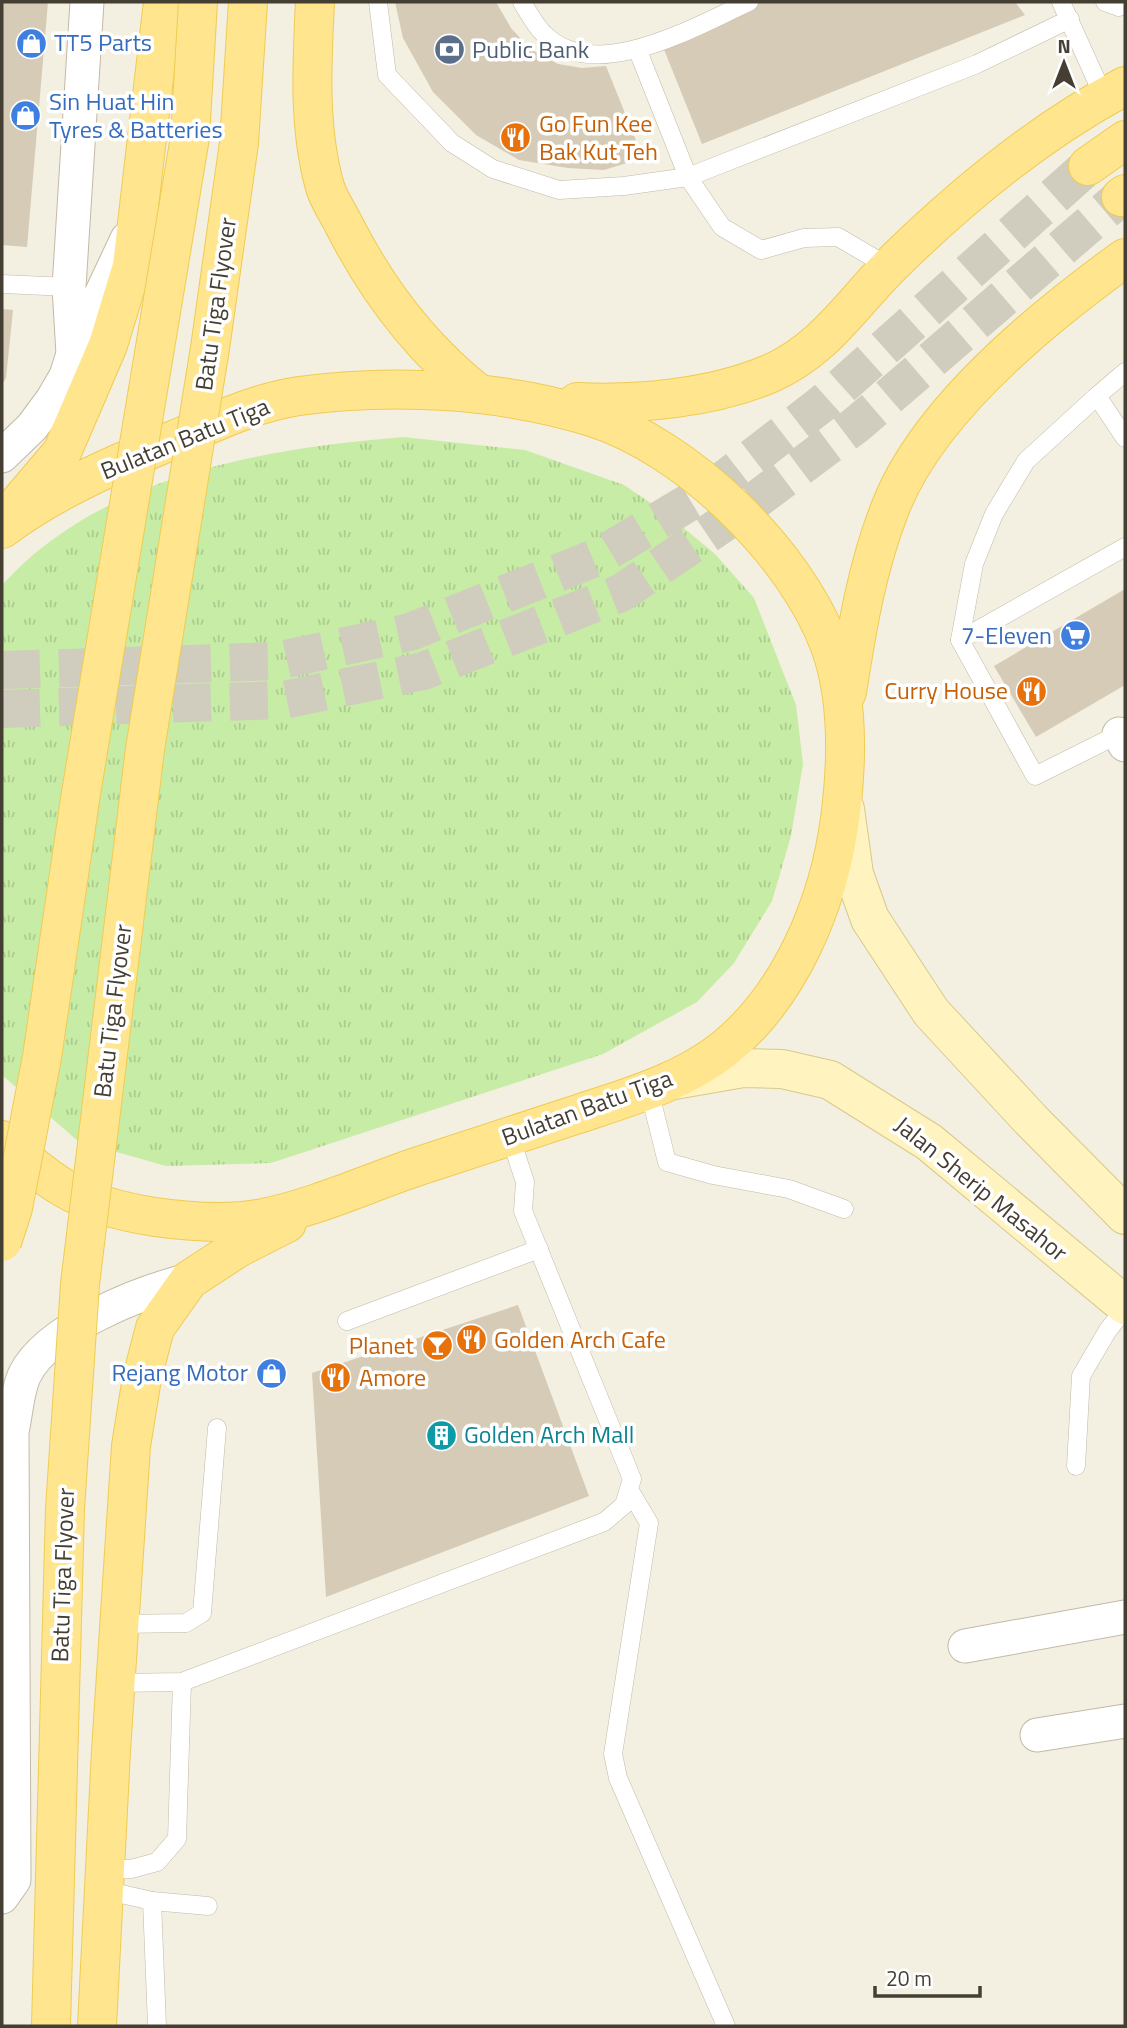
<svg xmlns="http://www.w3.org/2000/svg" width="1127" height="2028" font-family="'Titillium Web',sans-serif">
<style>
.grass{fill:url(#grass-tufts)}
.building{fill:#d5cbb6}
.lines{fill:none;stroke-linecap:round;stroke-linejoin:round}
.primary-tunnel{stroke:#d0ccbe;stroke-width:38;stroke-dasharray:38 19;stroke-linecap:butt}
.service-casing{stroke:#c2baa6;stroke-width:19}
.minor-casing{stroke:#c2baa6;stroke-width:35}
.secondary-casing{stroke:#d8c98b;stroke-width:40}
.primary-casing{stroke:#f0cb52;stroke-width:40}
.service{stroke:#fff;stroke-width:18}
.minor{stroke:#fff;stroke-width:33}
.secondary{stroke:#fff4bf;stroke-width:38}
.primary{stroke:#ffe68e;stroke-width:38}
.primary-bridge-casing{stroke:#f0cb52;stroke-width:40;stroke-linecap:butt}
.primary-bridge{stroke:#ffe68e;stroke-width:38}
.labels{text-anchor:middle;stroke-width:7;stroke-linejoin:round;paint-order:stroke}
.shop-label{font-size:24px;fill:#366cbe;stroke:#fff;text-anchor:start}
.service-label{font-size:24px;fill:#4e5e75;stroke:#fff;text-anchor:start}
.food-label{font-size:24px;fill:#c56008;stroke:#fff;text-anchor:start}
.street-label{font-size:24px;fill:#453e32;stroke:#fff}
.culture-label{font-size:24px;fill:#0d838f;stroke:#fff;text-anchor:start}
</style>
<defs>
<pattern id="grass-tufts" width="24" height="20" patternUnits="userSpaceOnUse" patternTransform="scale(1.75)"><rect width="24" height="20" fill="#c7eca5"/><path d="M3 7l-1-3M5 7V3M7 7l1-3M15 17l-1-3M17 17v-4M19 17l1-3" fill="none" stroke="#accb8e"/></pattern>
</defs>
<rect width="100%" height="100%" fill="#f3efe1"/>
<path class="grass" d="M403,437L525,450L624,485L667,514L715,554L754,598L796,705L803,764L791,836L772,901L734,963L697,1002L603,1054L271,1163L166,1166L78,1141L2,1075V585C102,475 262,449 403,437Z"/>
<g class="building">
<path d="M2,2H48L27,247L2,245Z"/>
<path d="M395,2H496L511,28L530,49L558,64L582,68L606,66L643,158L604,170L568,168L519,160L476,135L433,92L403,38Z"/>
<path d="M760,2H1015L1025,15L702,144L661,42Z"/>
<path d="M2,309L13,310L6,378L2,384Z"/>
<path d="M1125,589V685L1036,737L994,666Z"/>
<path d="M518,1305L589,1496L326,1597L312,1373Z"/>
</g>
<g class="lines">
<g class="primary-tunnel">
<path d="M2,670L277,661L410,632L600,556L713,488L823,403L1088,166"/>
<path d="M2,709L284,700L423,671L621,593L740,512L856,425L1121,197"/>
</g>
<defs>
<g id="service">
<path d="M378,2L387,75L452,143L493,169L559,190L624,186L688,177L977,64L1070,19"/>
<path d="M522,2C528,12 535,25 543,33C594,87 697,25 749,2"/>
<path d="M1061,2L1104,97"/>
<path d="M1105,2L1119,7L1125,4"/>
<path d="M638,51L688,177L722,227L761,250L804,238L838,237L889,267"/>
<path d="M2,284L69,287"/>
<path d="M1125,372L1097,396L1125,438"/>
<path d="M1097,396L1026,461L994,514L974,564L960,640L1035,776L1125,731"/>
<path d="M960,640L1125,547"/>
<path d="M649,1090L667,1162L713,1175L789,1189L844,1209"/>
<path d="M347,1321L539,1249"/>
<path d="M1076,1466L1081,1376L1108,1330L1125,1309"/>
<path d="M630,1491L649,1523L613,1754L618,1778L726,2026"/>
<path d="M119,1624L186,1623L202,1613L217,1428"/>
<path d="M115,1683L182,1682L604,1522L624,1505L632,1479L523,1211L525,1182L510,1136"/>
<path d="M105,1869H131L157,1862L177,1839L182,1682"/>
<path d="M104,1890L152,1901L157,2026"/>
<path d="M152,1901L208,1906"/>
</g>
<g id="minor">
<path d="M73,354L69,287L87,2"/>
<path d="M2,456L32,427L52,400L66,376L73,354L127,239"/>
<path d="M1119,734L1125,745"/>
<path d="M965,1646L1125,1617"/>
<path d="M1037,1735L1125,1721"/>
<path d="M2,1897L14,1880L12,1432C16,1415 17,1390 25,1374C48,1328 141,1292 189,1280"/>
</g>
<g id="secondary">
<path d="M845,809L854,874L870,919L931,1012L1031,1120L1125,1215"/>
<path d="M674,1080L743,1068L782,1069L830,1080L929,1142L1125,1305"/>
</g>
<g id="primary">
<path d="M315,2C312,63 308,127 325,187C329,200 338,213 344,225C377,290 422,349 479,394"/>
<path d="M1088,166L1125,140"/>
<path d="M1121,197L1125,194"/>
<path d="M577,402C638,405 712,398 769,374C824,350 850,306 890,266C959,198 1040,131 1125,86"/>
<path d="M17,505L62,452L108,345L132,266L163,2"/>
<path d="M2,529C54,490 115,464 176,439C215,422 257,402 299,396C395,383 500,389 592,417C687,447 795,552 830,646C849,699 847,765 840,819C829,902 791,995 724,1049C681,1083 626,1098 575,1115C523,1132 471,1149 419,1166C368,1183 317,1207 263,1218C228,1225 190,1222 155,1217C122,1212 90,1204 62,1187C40,1174 21,1156 2,1140"/>
<path d="M847,692C857,628 867,566 891,506C929,410 1043,317 1125,258"/>
<path d="M97,2026L111,1751L131,1446L142,1378L155,1328L189,1280L238,1248L287,1223"/>
</g>
</defs>
<use href="#service" class="service-casing"/>
<use href="#minor" class="minor-casing"/>
<use href="#secondary" class="secondary-casing"/>
<use href="#primary" class="primary-casing"/>
<use href="#service" class="service"/>
<use href="#minor" class="minor"/>
<use href="#secondary" class="secondary"/>
<use href="#primary" class="primary"/>
<defs>
<g id="primary-bridge">
<path d="M2,1242L13,1208L42,1057L81,793L190,137L198,2"/>
<path d="M51,2026L65,1509L80,1284L145,749L210,348L239,143L248,2"/>
</g>
</defs>
<use href="#primary-bridge" class="primary-bridge-casing"/>
<use href="#primary-bridge" class="primary-bridge"/>
</g>
<defs>
<symbol id="shop-disc" viewBox="-11 -11 22 22"><circle r="9.5" fill="#3f7fe0" stroke="#fff"/><path d="M-5-2.5h2.3a2.7 3.5 0 0 1 5.4 0H5L5.5 6h-11ZM-1.5-2.5h3a1.5 2.3 0 0 0-3 0Z" fill="#fff"/></symbol>
<symbol id="bank-disc" viewBox="-11 -11 22 22"><circle r="9.5" fill="#5c6f8a" stroke="#fff"/><path d="M-6-4H6V4H-6ZM0-2.3a2.3 2.3 0 1 0 0 4.6a2.3 2.3 0 1 0 0-4.6Z" fill="#fff"/></symbol>
<symbol id="restaurant-disc" viewBox="-11 -11 22 22"><circle r="9.5" fill="#e8710a" stroke="#fff"/><path d="M-5-6h1v4h1v-4h1v4h1v-4h1v5L-1.5 .5V6h-2V.5L-5-1ZM5-6V6H3V1.5H1.5Q1.5-4 5-6Z" fill="#fff"/></symbol>
<symbol id="supermarket-disc" viewBox="-11 -11 22 22"><circle r="9.5" fill="#3f7fe0" stroke="#fff"/><path d="M-6-5.5h2.5l.6 2H6L4.5 2H-2.5L-4.4-4H-6ZM-1.5 3.2a1.3 1.3 0 1 0 .1 0ZM3 3.2a1.3 1.3 0 1 0 .1 0Z" fill="#fff"/></symbol>
<symbol id="bar-disc" viewBox="-11 -11 22 22"><circle r="9.5" fill="#e8710a" stroke="#fff"/><path d="M-6-5H6L.8 .8V4.5H3.5V6h-7V4.5H-.8V.8Z" fill="#fff"/></symbol>
<symbol id="building-disc" viewBox="-11 -11 22 22"><circle r="9.5" fill="#0f9aa8" stroke="#fff"/><path d="M-4-6H4V6H1V3H-1V6H-4ZM-2.5-4.3h1.7v1.8h-1.7ZM.8-4.3h1.7v1.8H.8ZM-2.5-1h1.7V.8h-1.7ZM.8-1h1.7V.8H.8Z" fill="#fff"/></symbol>
</defs>
<g fill-rule="evenodd">
<use href="#shop-disc" x="14" y="26" width="35" height="35"/>
<use href="#bank-disc" x="432" y="32" width="35" height="35"/>
<use href="#shop-disc" x="8" y="98" width="35" height="35"/>
<use href="#restaurant-disc" x="498" y="120" width="35" height="35"/>
<use href="#supermarket-disc" x="1058" y="618" width="35" height="35"/>
<use href="#restaurant-disc" x="1014" y="674" width="35" height="35"/>
<use href="#restaurant-disc" x="454" y="1322" width="35" height="35"/>
<use href="#bar-disc" x="420" y="1328" width="35" height="35"/>
<use href="#shop-disc" x="254" y="1356" width="35" height="35"/>
<use href="#restaurant-disc" x="318" y="1360" width="35" height="35"/>
<use href="#building-disc" x="424" y="1418" width="35" height="35"/>
</g>
<g class="labels">
<g class="shop-label">
<text x="54" y="51">TT5 Parts</text>
<text x="49" y="110">Sin Huat Hin<tspan x="49" dy="28">Tyres &amp; Batteries</tspan></text>
<text x="1052" y="644" text-anchor="end">7-Eleven</text>
<text x="248" y="1381" text-anchor="end">Rejang Motor</text>
</g>
<g class="service-label">
<text x="472" y="58">Public Bank</text>
</g>
<g class="food-label">
<text x="539" y="132">Go Fun Kee<tspan x="539" dy="28">Bak Kut Teh</tspan></text>
<text x="1008" y="699" text-anchor="end">Curry House</text>
<text x="494" y="1348">Golden Arch Cafe</text>
<text x="414" y="1354" text-anchor="end">Planet</text>
<text x="359" y="1386">Amore</text>
</g>
<g class="street-label">
<text transform="translate(216 304) rotate(-82)" y="8">Batu Tiga Flyover</text>
<text transform="translate(185 439) rotate(-22)" y="8">Bulatan Batu Tiga</text>
<text transform="translate(113 1011) rotate(-83)" y="8">Batu Tiga Flyover</text>
<text transform="translate(587 1108) rotate(-20)" y="8">Bulatan Batu Tiga</text>
<text transform="translate(981 1189) rotate(39)" y="8">Jalan Sherip Masahor</text>
<text transform="translate(63 1575) rotate(-88)" y="8">Batu Tiga Flyover</text>
</g>
<g class="culture-label">
<text x="464" y="1443">Golden Arch Mall</text>
</g>
</g>
<rect width="1127" height="2028" fill="none" stroke="#453e32" stroke-width="7"/>
<g transform="translate(1064 63)" stroke="#ffffff" stroke-width="5" paint-order="stroke">
<path d="M0-5L12 26L0 18L-12 26Z" fill="#453e32"/>
<text y="-10" font-size="19" font-weight="bold" text-anchor="middle" fill="#453e32">N</text>
</g>
<path d="M875 1986v10h105v-10" fill="none" stroke="#453e32" stroke-width="3.5"/>
<text x="886" y="1986" font-size="21" fill="#453e32" stroke="#ffffff" stroke-width="5" paint-order="stroke">20 m</text>
</svg>
